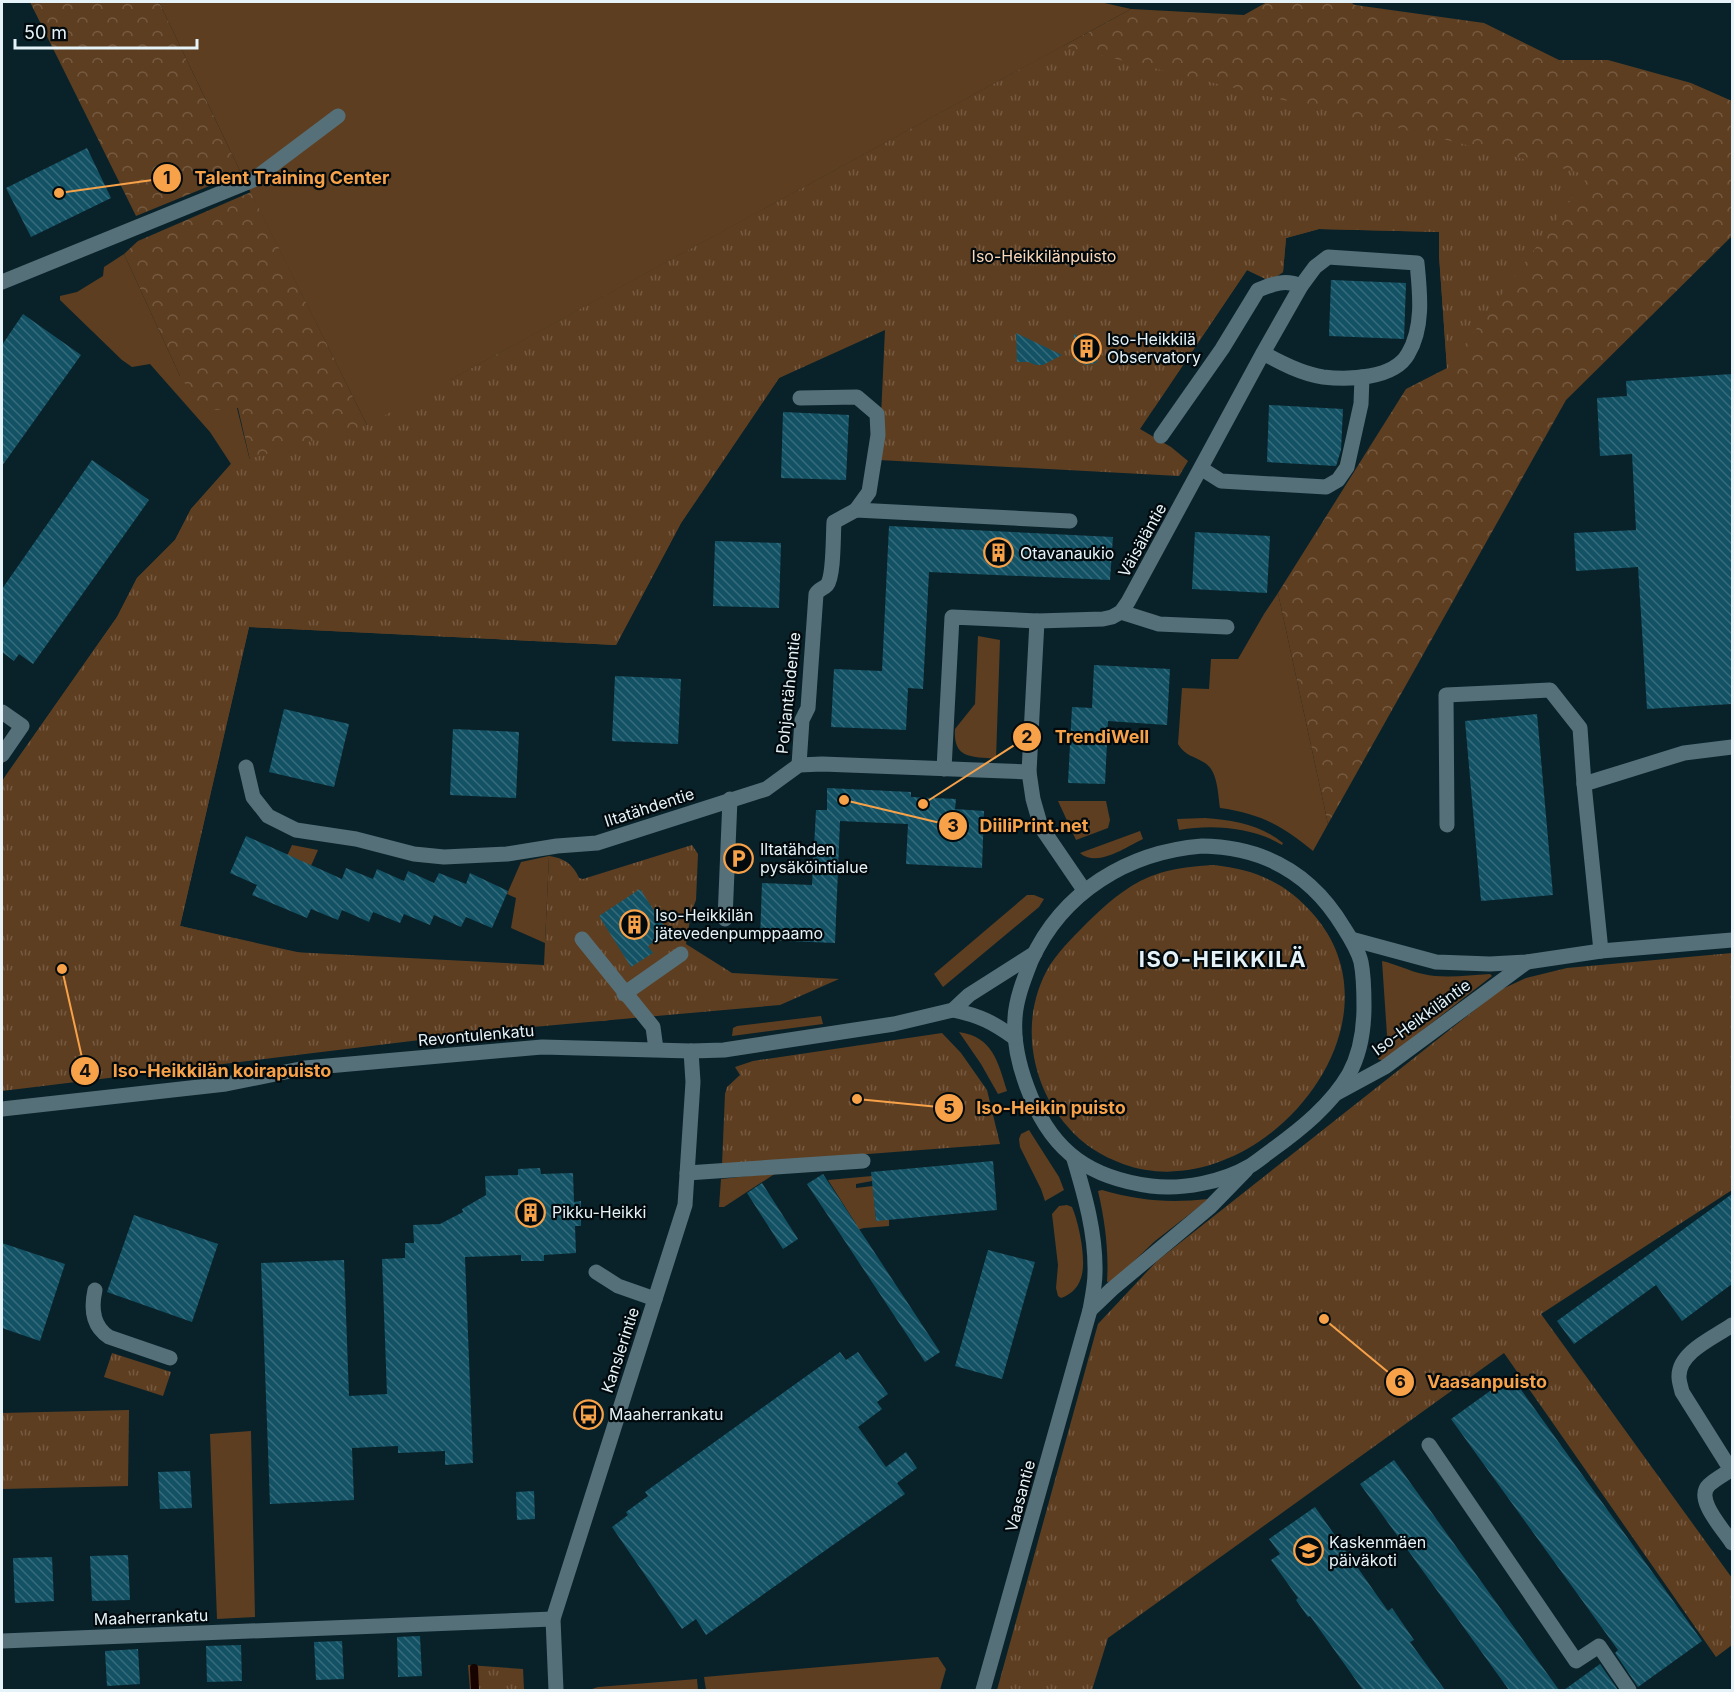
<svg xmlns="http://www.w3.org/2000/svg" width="1734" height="1692" font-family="Inter,sans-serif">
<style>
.grass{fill:#5e3e20}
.forest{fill:url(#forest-crowns)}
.park{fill:url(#park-tufts)}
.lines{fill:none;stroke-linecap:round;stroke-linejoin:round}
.stream{stroke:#170300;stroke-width:8}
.building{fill:url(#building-back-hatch)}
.minor{stroke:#56707a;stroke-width:15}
.labels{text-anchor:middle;stroke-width:4.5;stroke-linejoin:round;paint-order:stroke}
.park-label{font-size:16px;fill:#fdd9b9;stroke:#020a0d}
.poi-label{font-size:16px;fill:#e5f3f9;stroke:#020a0d;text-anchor:start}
.street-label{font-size:16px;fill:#e5f3f9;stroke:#020a0d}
.district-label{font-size:22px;font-weight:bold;letter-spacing:1.5px;fill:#e5f3f9;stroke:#020a0d}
.leader{fill:none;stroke:#f7a149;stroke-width:2}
.callout-dot{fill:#f7a149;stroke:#020a0d;stroke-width:2}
.mark-label{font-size:18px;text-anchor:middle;font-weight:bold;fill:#111}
.callout-label{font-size:18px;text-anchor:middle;font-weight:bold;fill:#f7a149;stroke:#020a0d;stroke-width:4.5;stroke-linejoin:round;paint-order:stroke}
</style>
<defs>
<pattern id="forest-crowns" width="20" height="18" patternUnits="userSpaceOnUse" patternTransform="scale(1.5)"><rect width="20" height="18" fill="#5e3e20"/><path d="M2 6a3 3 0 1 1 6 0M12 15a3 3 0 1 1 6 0" fill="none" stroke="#755a41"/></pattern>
<pattern id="park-tufts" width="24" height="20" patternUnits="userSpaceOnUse" patternTransform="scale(1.5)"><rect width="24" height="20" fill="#5e3e20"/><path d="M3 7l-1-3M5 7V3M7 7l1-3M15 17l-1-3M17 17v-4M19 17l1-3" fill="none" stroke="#755a41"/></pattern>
<pattern id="building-back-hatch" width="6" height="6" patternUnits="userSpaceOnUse" patternTransform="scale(1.5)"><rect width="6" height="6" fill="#135264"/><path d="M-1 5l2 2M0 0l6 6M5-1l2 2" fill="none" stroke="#356b7b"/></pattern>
</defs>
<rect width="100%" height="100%" fill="#09222a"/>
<g class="grass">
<path d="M159,2H1100L1131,9L450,380L456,425H367L241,173Z"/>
<path d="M124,254L180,376L237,408L252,469L2,781L117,617L137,578L175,540L191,509L231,464L210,432L150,364L132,367L122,360L60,300V296L77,292L103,276L104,267Z"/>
<path d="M1278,593L1328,824L1313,851C1283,826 1259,813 1220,808C1218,795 1218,771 1205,763C1194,756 1185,756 1178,744L1182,688L1209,689L1211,659H1238L1264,614Z"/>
<path d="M978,636L1000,640L996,759C972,756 953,760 955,729L975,704Z"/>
<path d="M1058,801H1106L1110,820L1108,828L1076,840Z"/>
<path d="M1205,818C1233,820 1261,825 1283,843L1282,845C1253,827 1212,824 1179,830L1177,819Z"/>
<path d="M1140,831L1143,839C1126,847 1097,868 1080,853Z"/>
<path d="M292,845L318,850L307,875L283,865Z"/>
<path d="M549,856L545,943L511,928L516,898L507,894L521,862Z"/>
<path d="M1027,895H1034L1044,899L1039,907L943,987L934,974Z"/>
<path d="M1382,961C1396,964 1409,971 1423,974C1445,979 1468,975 1490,974L1492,976L1383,1061L1378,1059L1387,1035Z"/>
<path d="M821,1016L823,1024L732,1036L733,1028L737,1026Z"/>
<path d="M959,1032C993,1037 998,1062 1007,1091L998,1094L981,1064Z"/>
<path d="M1029,1130L1059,1177L1064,1190L1045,1201L1041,1189L1020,1147L1019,1139L1021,1134Z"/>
<path d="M776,1173L724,1207H719L721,1179Z"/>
<path d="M872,1176V1181L856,1184V1188L873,1186L876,1220L889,1219V1226L864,1228L846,1233L856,1224L828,1180Z"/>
<path d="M1102,1190C1141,1201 1168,1203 1209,1199L1155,1241L1113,1281L1107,1282C1109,1251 1105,1221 1098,1191Z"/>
<path d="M1067,1205L1072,1207C1079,1223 1087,1261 1081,1278C1078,1288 1070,1295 1061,1298L1058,1296L1056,1288L1058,1265L1052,1214L1059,1206Z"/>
<path d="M251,1431L255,1617L217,1619L210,1434Z"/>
<path d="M938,1657L946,1669L940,1690H706L704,1677Z"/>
<path d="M697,1679L698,1690H589L598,1687Z"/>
</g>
<g class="forest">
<path d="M30,2H159L241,173L136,216Z"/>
<path d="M1267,2H1350L1355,5L1484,23L1559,60H1608L1691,83L1732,101V236L1566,400L1328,824L1278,593L1406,389L1447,368L1439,255V232L1319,229L1286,238L1283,272L1270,281L1247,270L1154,408L885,323L779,378L681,523L616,645L249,627L180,926L609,1021L243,1024L51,798L252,469L238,408L203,411L180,376L124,254L138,241L251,192L367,425L408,457L450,380L1131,9L1244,15Z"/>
</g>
<g class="park">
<path d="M1063,46L1589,175L1447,369L1439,255V232L1319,229L1286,238L1283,272L1270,281L1247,270L1140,429L1171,447L1188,461L1179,476L879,460L885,330L779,378L681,523L616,645L249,627L180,926L292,952L544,965L549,856C564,858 573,864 579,878L583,879L692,845L698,854L696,900L691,913L686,944L732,973L839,979L780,1005L510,1029L2,1091V781L117,617L137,578L175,540L191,509L231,464L367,425Z"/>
<path d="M1213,865C1255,869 1286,883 1314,915C1413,1030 1253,1211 1123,1164C1102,1156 1083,1145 1068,1127C1029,1083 1019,1016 1050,965C1062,947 1077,933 1092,918C1112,899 1133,881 1160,873C1177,868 1195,866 1213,865Z"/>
<path d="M1732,953V1190L1541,1314L1732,1578V1645L1716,1657L1504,1353L1108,1638L1092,1690H997L1098,1324L1157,1261L1500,990L1526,978L1567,968Z"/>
<path d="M942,1033L961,1053L987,1090L1000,1144L722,1165L725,1094L727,1087L740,1075L735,1067L753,1061Z"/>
<path d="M112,1353L171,1372L163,1396L104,1377Z"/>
<path d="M129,1410L128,1486L2,1489V1413Z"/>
<path d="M468,1665L523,1669L524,1690H470Z"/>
</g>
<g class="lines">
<path class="stream" d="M474,1668L475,1690"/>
</g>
<g class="building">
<path d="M87,148L111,198L31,237L6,188Z"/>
<path d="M1331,280L1406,283L1404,339L1329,336Z"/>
<path d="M23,314L81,355L2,466V345Z"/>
<path d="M1016,333L1062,355L1043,365H1036L1028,362H1017Z"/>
<path d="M1074,334L1098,347L1100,355L1096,363L1086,365L1074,360Z"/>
<path d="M1732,374V704L1647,709L1638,567L1576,571L1574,533L1636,530L1632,454L1600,456L1597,398L1627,396L1626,381Z"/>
<path d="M1269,405L1343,409L1341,450L1336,466L1267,462Z"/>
<path d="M783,412L849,415L846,480L781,478Z"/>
<path d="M92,460L149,500L33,664L19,654L14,661L2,652V589Z"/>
<path d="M889,526L1113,537L1110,580L929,572L923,689L908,688L906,730L831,727L834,669L882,671Z"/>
<path d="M1195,532L1270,536L1267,593L1192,589Z"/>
<path d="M715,541L781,543L779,608L713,606Z"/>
<path d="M1094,665L1170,669L1167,725L1108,721L1105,784L1068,783L1072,707L1092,708Z"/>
<path d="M615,676L681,679L678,744L612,741Z"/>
<path d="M284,709L349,724L334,787L269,772Z"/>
<path d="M1537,714L1553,895L1481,901L1465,721Z"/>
<path d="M453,729L519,732L516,798L450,795Z"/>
<path d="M827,788L911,792V797L956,799L955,809L984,811L982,868L906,864L908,824L840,821L835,943L760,940L762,883L812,885L816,810H827Z"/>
<path d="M246,836L342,879L346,868L373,879L377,869L404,881L408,871L434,883L439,873L466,884L470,873L508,891L492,928L466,917L461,927L434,915L430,925L404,914L400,923L373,912L369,922L342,910L338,920L311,909L307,918L252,895L257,885L230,873Z"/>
<path d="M640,889L668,932L648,946L653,953L631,967L599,916Z"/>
<path d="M993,1161L997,1210L876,1221L871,1172Z"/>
<path d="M540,1168L541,1174L573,1173L574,1202L581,1201V1226H575L576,1253L544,1255V1261H521V1255L465,1257L473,1463L445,1465V1451L398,1453V1446L352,1448L354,1500L270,1504L261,1263L344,1260L349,1396L387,1394L382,1259L405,1258V1243H414L413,1225L440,1224L463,1212L462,1209L486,1195L485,1176L518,1175V1169Z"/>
<path d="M823,1174L940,1352L925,1362L807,1184Z"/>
<path d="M762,1183L798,1239L783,1249L747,1193Z"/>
<path d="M1732,1194V1284L1682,1321L1656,1285L1574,1344L1557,1321Z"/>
<path d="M134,1215L218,1244L192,1322L107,1292Z"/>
<path d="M2,1243L65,1264L40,1341L2,1328Z"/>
<path d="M988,1250L1035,1262L1002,1379L955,1366Z"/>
<path d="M840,1352L846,1360L858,1352L888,1394L877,1402L882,1409L858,1427L886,1467L906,1452L917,1468L897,1483L905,1494L706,1635L696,1619L682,1629L612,1527L628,1515L626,1512L648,1496L645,1492Z"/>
<path d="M1511,1376L1702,1641L1638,1687L1615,1653L1618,1650L1451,1419Z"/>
<path d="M1394,1460L1559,1690H1509L1360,1484Z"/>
<path d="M190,1471L192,1508L160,1509L158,1472Z"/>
<path d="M534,1491L535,1519L517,1520L516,1492Z"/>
<path d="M1315,1507L1388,1611L1392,1608L1414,1640L1410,1642L1445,1690H1363L1310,1616L1308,1617L1296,1600L1298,1598L1271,1560L1280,1554L1269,1539Z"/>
<path d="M128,1555L130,1600L92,1601L90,1556Z"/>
<path d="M52,1557L54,1601L15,1603L13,1558Z"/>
<path d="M420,1636L422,1676L398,1677L397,1637Z"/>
<path d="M342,1641L344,1679L316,1680L314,1642Z"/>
<path d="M241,1645L242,1681L207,1682L206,1646Z"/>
<path d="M138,1649L140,1684L107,1686L105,1651Z"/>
<path d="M1600,1664L1618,1690H1564Z"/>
</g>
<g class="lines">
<g class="minor">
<path d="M2,282L253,180L338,116"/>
<path d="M800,398L857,397L877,414L878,435L869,492L856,510"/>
<path d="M1161,436L1222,349L1258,290C1273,284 1285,279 1301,286"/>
<path d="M1202,469L1221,481L1326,487L1338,480L1347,467L1361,404L1362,377"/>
<path d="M1121,612L1159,624L1227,627"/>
<path d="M1037,621L1029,772L1033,799L1041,827L1084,890"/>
<path d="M2,712L22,726L2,755"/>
<path d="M799,765L802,720L808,708L816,594C819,589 823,589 827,585C834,576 833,535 834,522L856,510L1070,521"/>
<path d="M246,767L253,797L268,816L296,830L356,839L414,854L444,857L507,854L557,846L597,843L766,789L799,765L822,764L1029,772"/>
<path d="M944,769L952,617L1037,621L1103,619L1112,617L1121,612L1128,602L1263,353L1301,286L1315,267L1328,257L1417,263C1420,293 1424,327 1408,354C1394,379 1348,380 1323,377C1302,374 1281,363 1263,353"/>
<path d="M1447,825L1446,695L1550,690L1580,728L1584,784"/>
<path d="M1202,846C1265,847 1312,874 1344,928C1351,939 1358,950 1361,962C1364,977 1364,991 1364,1006C1364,1028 1360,1054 1349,1074C1331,1105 1301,1129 1272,1150C1265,1155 1258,1161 1250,1166C1223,1182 1182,1190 1151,1186C1091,1178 1054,1153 1031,1097C1021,1073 1013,1045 1015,1018C1016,999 1024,979 1031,961C1062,892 1128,852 1202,846Z"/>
<path d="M725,919L730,799"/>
<path d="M582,939L653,1027L656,1049"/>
<path d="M1351,939L1436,962L1490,964L1527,962L1601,951L1732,940"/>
<path d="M1601,951L1584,784L1684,753L1732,747"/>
<path d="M624,994L681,954"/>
<path d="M953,1010C981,1016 992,1022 1015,1038"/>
<path d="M1337,1093L1385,1067L1527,962"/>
<path d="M2,1109L226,1084L305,1068L542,1047L691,1051L724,1050L894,1024L953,1010L969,995L1035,953"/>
<path d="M687,1173L863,1161"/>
<path d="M596,1272L618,1286L655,1299"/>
<path d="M95,1290C91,1308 92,1326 109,1337L170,1358"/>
<path d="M1090,1310L1112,1289L1210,1207L1246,1170"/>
<path d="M1429,1445L1576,1661L1599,1646L1629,1690"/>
<path d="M1732,1469C1725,1474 1715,1479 1709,1485C1694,1499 1724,1530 1732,1543"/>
<path d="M1731,1470L1682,1392C1681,1387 1679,1382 1679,1377C1678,1352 1715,1337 1732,1325"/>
<path d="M2,1641L553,1619"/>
<path d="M556,1690L553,1619L685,1205L693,1082L691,1051"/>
<path d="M983,1690L1090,1310C1092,1298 1095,1285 1095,1273C1096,1234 1085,1196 1074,1159"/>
</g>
</g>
<defs>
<symbol id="building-ring" viewBox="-11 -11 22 22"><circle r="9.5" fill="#020a0d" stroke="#f7a149" stroke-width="1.5"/><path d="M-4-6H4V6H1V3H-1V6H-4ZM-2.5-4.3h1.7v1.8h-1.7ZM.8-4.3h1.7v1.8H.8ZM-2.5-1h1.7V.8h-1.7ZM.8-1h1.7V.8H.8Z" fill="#f7a149"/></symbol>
<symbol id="parking-ring" viewBox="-11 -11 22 22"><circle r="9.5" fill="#020a0d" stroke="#f7a149" stroke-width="1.5"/><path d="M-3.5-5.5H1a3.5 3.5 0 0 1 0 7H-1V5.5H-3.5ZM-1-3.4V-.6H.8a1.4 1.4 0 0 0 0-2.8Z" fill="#f7a149"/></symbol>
<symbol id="bus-ring" viewBox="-11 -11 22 22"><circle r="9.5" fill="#020a0d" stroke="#f7a149" stroke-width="1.5"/><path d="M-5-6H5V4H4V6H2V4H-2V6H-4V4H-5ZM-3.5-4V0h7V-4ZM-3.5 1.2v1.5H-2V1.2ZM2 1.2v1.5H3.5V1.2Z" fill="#f7a149"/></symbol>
<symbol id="school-ring" viewBox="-11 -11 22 22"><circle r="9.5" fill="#020a0d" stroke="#f7a149" stroke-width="1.5"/><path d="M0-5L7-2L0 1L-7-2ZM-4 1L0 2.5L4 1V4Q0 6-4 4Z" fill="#f7a149"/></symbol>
</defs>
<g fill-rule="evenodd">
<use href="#building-ring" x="1070" y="332" width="33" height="33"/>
<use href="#building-ring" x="982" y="536" width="33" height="33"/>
<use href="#parking-ring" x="722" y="842" width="33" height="33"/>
<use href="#building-ring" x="618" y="908" width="33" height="33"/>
<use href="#building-ring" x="514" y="1196" width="33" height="33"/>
<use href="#bus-ring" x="572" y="1398" width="33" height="33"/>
<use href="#school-ring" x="1292" y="1534" width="33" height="33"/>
</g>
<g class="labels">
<g class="park-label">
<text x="1044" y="262">Iso-Heikkilänpuisto</text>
</g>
<g class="poi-label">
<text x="1107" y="345">Iso-Heikkilä<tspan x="1107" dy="18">Observatory</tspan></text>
<text x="1020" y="559">Otavanaukio</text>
<text x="760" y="855">Iltatähden<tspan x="760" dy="18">pysäköintialue</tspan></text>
<text x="655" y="921">Iso-Heikkilän<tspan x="655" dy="18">jätevedenpumppaamo</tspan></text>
<text x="552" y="1218">Pikku-Heikki</text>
<text x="609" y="1420">Maaherrankatu</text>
<text x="1329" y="1548">Kaskenmäen<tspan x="1329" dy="18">päiväkoti</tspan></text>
</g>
<g class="street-label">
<text transform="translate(1142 540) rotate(-61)" y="6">Väisäläntie</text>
<text transform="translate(788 693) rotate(-84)" y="6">Pohjantähdentie</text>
<text transform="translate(649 807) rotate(-18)" y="6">Iltatähdentie</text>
<text transform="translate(1421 1017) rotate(-36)" y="6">Iso-Heikkiläntie</text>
<text transform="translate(476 1035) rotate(-5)" y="6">Revontulenkatu</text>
<text transform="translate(620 1350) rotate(-72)" y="6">Kanslerintie</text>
<text transform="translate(1020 1496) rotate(-75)" y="6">Vaasantie</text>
<text transform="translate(151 1617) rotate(-2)" y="6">Maaherrankatu</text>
</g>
<g class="district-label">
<text x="1223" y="967">ISO-HEIKKILÄ</text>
</g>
</g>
<path class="leader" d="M59 193L167 178M923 804L1027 737M844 800L953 826M62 969L85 1071M857 1099L949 1108M1324 1319L1400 1382"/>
<g class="callout-dot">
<circle cx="59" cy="193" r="6"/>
<circle cx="923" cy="804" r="6"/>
<circle cx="844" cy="800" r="6"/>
<circle cx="62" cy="969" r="6"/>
<circle cx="857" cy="1099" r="6"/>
<circle cx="1324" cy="1319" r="6"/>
<circle cx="167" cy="178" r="15"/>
<circle cx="1027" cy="737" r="15"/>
<circle cx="953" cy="826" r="15"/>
<circle cx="85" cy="1071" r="15"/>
<circle cx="949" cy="1108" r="15"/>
<circle cx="1400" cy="1382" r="15"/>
</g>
<g class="mark-label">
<text x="167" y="184">1</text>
<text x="1027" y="743">2</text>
<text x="953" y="832">3</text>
<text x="85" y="1077">4</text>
<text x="949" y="1114">5</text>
<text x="1400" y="1388">6</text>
</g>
<g class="callout-label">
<text x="292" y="184">Talent Training Center</text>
<text x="1102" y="743">TrendiWell</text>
<text x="1034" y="832">DiiliPrint.net</text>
<text x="222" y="1077">Iso-Heikkilän koirapuisto</text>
<text x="1051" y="1114">Iso-Heikin puisto</text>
<text x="1487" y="1388">Vaasanpuisto</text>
</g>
<rect width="1734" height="1692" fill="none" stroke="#e5f3f9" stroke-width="6"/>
<path d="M15 39v9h182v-9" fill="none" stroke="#e5f3f9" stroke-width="3"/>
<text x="24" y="39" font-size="18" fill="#e5f3f9" stroke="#020a0d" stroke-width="4.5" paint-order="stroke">50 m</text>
</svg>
